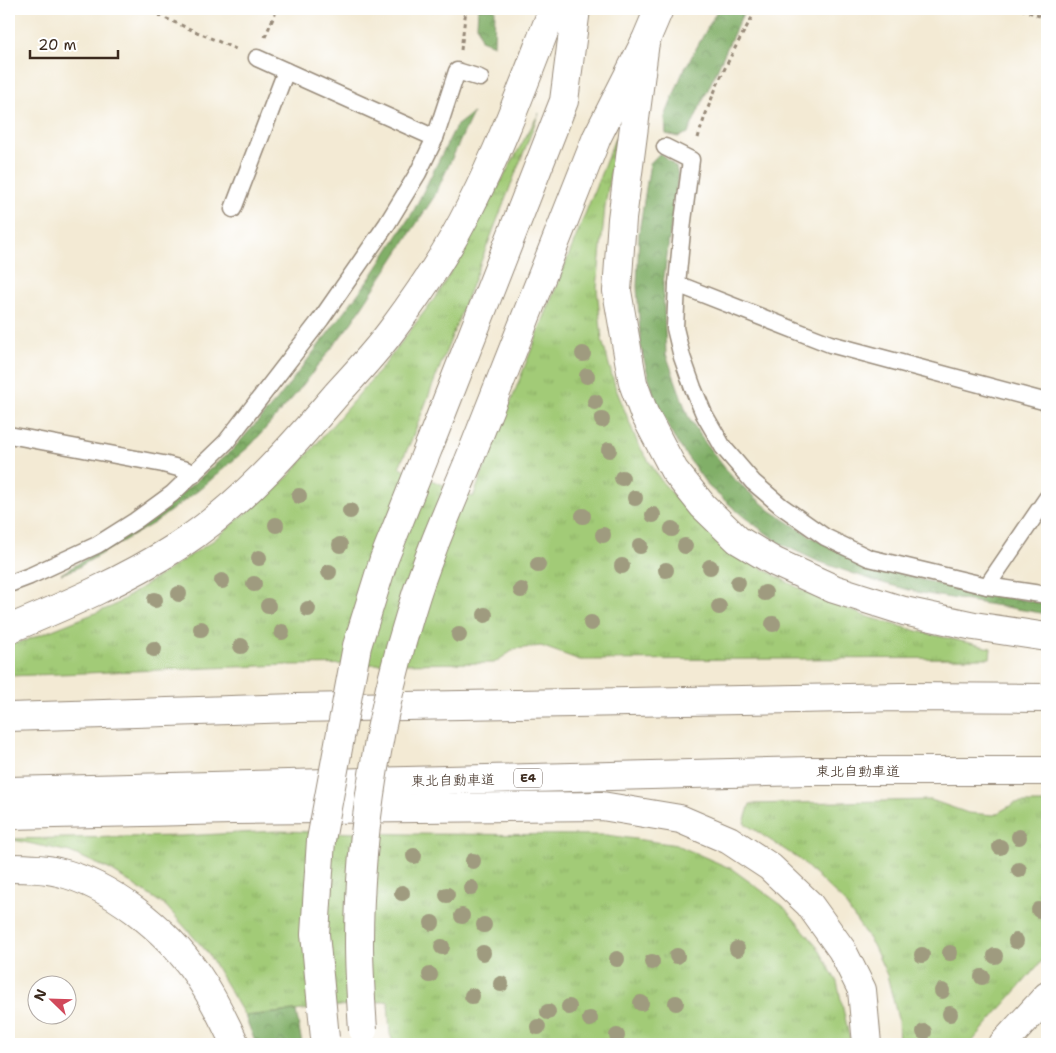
<svg xmlns="http://www.w3.org/2000/svg" width="1056" height="1053" font-family="'Shantell Sans','Klee One',sans-serif">
<style>
.grass{fill:url(#grass-tufts);stroke:#6e7a4a}
.forest{fill:url(#forest-crowns);stroke:#5e6c43}
.lines{fill:none;stroke-linecap:round;stroke-linejoin:round}
.service-casing{stroke:#978a79;stroke-width:19}
.tertiary-casing{stroke:#978a79;stroke-width:30}
.motorway-casing{stroke:#978a79;stroke-width:30}
.path{stroke:#978a79;stroke-width:3;stroke-dasharray:4 4;stroke-linecap:butt}
.service{stroke:#fff;stroke-width:16}
.tertiary{stroke:#fff;stroke-width:28}
.motorway{stroke:#fff;stroke-width:28}
.motorway-bridge-casing{stroke:#978a79;stroke-width:30;stroke-linecap:butt}
.motorway-bridge{stroke:#fff;stroke-width:28}
.tree{fill:#9f9b7f}
.labels{text-anchor:middle;stroke-width:4;stroke-linejoin:round;paint-order:stroke}
.shield{fill:#fff;stroke:#766a62;stroke-width:1}
.shield-label{font-size:12px;font-weight:bold;fill:#3b2a1e}
.street-label{font-size:14px;fill:#3b2a1e;stroke:#fff}
</style>
<defs>
<pattern id="grass-tufts" width="24" height="20" patternUnits="userSpaceOnUse" patternTransform="scale(1.25)"><rect width="24" height="20" fill="#a2cb77"/><path d="M3 7l-1-3M5 7V3M7 7l1-3M15 17l-1-3M17 17v-4M19 17l1-3" fill="none" stroke="#8cae66"/></pattern>
<pattern id="forest-crowns" width="20" height="18" patternUnits="userSpaceOnUse" patternTransform="scale(1.25)"><rect width="20" height="18" fill="#81af68"/><path d="M2 6a3 3 0 1 1 6 0M12 15a3 3 0 1 1 6 0" fill="none" stroke="#6b8f55"/></pattern>
</defs>
<rect width="100%" height="100%" fill="#fff"/>
<filter id="ink" filterUnits="userSpaceOnUse"><feTurbulence type="fractalNoise" baseFrequency=".02" numOctaves="2"/><feDisplacementMap in="SourceGraphic" scale="10" xChannelSelector="R" yChannelSelector="G"/><feConvolveMatrix kernelMatrix="1 2 1 2 8 2 1 2 1" color-interpolation-filters="sRGB"/></filter>
<filter id="wash" filterUnits="userSpaceOnUse"><feTurbulence type="fractalNoise" baseFrequency=".0096" numOctaves="4" result="noise"/><feDisplacementMap in="SourceGraphic" scale="20" xChannelSelector="R" yChannelSelector="G"/><feGaussianBlur stdDeviation="1.12" result="paint"/><feColorMatrix in="noise" values="0 0 0 0 0 0 0 0 0 0 0 0 0 0 0 0 0 1.4 0 .05"/><feComposite in="paint" operator="in"/></filter>
<g filter="url(#wash)">
<rect width="100%" height="100%" fill="#f3ead4"/>
<g class="grass">
<path d="M539,113L411,441L399,467L473,497L616,136L605,207L597,288L602,340L615,386L638,444L662,482L703,527L751,562L804,591L865,616L921,632L991,648L990,658L580,660L541,646L515,649L494,663L285,665L9,676V645L27,640L113,606L214,540L288,477L385,364L440,291Z"/>
<path d="M931,800L968,813L994,815L1015,803H1047V955L970,1044H899L898,1019L887,975L873,945L843,901L799,859L744,823L750,804Z"/>
<path d="M277,831L408,834L607,835L677,845L732,869L783,906L817,946L837,982L851,1044H394L390,1034L388,1001L245,1016L207,952L166,906L111,870L70,852L9,839L182,836Z"/>
</g>
<g class="forest">
<path d="M478,9H495L494,45L481,40L477,25Z"/>
<path d="M718,9H745L688,133L678,137L666,134L665,117L682,74Z"/>
<path d="M473,113L434,197L352,322L295,395L251,445L199,490L154,523L75,569L61,574L144,523L194,483L233,449L277,400L370,278L413,212L456,126Z"/>
<path d="M660,153L676,167L678,175L663,284L666,354L688,416L706,444L732,477L771,511L812,537L858,562L942,585L1047,604V614L921,593L875,581L817,561L781,544L744,517L708,486L674,438L653,393L641,349L637,287L639,232L650,163Z"/>
<path d="M296,1011L302,1044H256L245,1016Z"/>
</g>
</g>
<g filter="url(#ink)">
<g class="lines">
<defs>
<g id="service">
<path d="M257,58L435,138"/>
<path d="M665,147L691,160L683,221L677,284L675,328L682,357L693,388L704,414L723,447L753,482L781,506L825,537L869,558L987,586L1047,595"/>
<path d="M233,209L286,71"/>
<path d="M677,284L830,344L1047,402"/>
<path d="M9,435L163,464L186,470L193,475"/>
<path d="M9,584L30,576L97,545L135,521L172,494L226,442L321,319L387,224L418,173L435,138L457,71L480,78"/>
<path d="M987,586L1047,498"/>
</g>
<path id="tertiary" d="M9,868C24,868 43,868 58,872C110,884 167,930 197,974C212,996 224,1020 235,1044"/>
<g id="motorway">
<path d="M645,42L622,219L617,291L633,383L644,413L674,470L703,506L738,540L775,562L834,589L904,611L974,626L1047,637"/>
<path d="M429,446L564,101L576,9"/>
<path d="M468,463L597,137L645,42L659,9"/>
<path d="M9,629C67,605 125,580 178,546C240,506 289,450 336,395C355,374 375,353 392,330C421,291 449,250 470,207C503,143 527,75 553,9"/>
<path d="M9,717L296,708L901,697L1047,698"/>
<path d="M9,791L809,771H1047"/>
<path d="M9,815L233,810L602,806L680,819L729,840L770,867L809,904L842,950L862,990L867,1044"/>
<path d="M1003,1044L1047,996"/>
</g>
</defs>
<use href="#service" class="service-casing"/>
<use href="#tertiary" class="tertiary-casing"/>
<use href="#motorway" class="motorway-casing"/>
<g class="path">
<path d="M144,9L238,50"/>
<path d="M1021,9L1047,19"/>
<path d="M265,37L277,9"/>
<path d="M461,50L466,9"/>
<path d="M698,138C711,93 733,49 757,9"/>
</g>
<use href="#service" class="service"/>
<use href="#tertiary" class="tertiary"/>
<use href="#motorway" class="motorway"/>
<defs>
<g id="motorway-bridge">
<path d="M363,1030C361,1001 359,972 359,943C359,833 379,713 412,608C427,558 448,511 468,463"/>
<path d="M325,1038L315,934L321,840L357,646L384,559L429,446"/>
</g>
</defs>
<use href="#motorway-bridge" class="motorway-bridge-casing"/>
<use href="#motorway-bridge" class="motorway-bridge"/>
</g>
<g class="tree">
<circle cx="583" cy="354" r="8"/>
<circle cx="587" cy="376" r="8"/>
<circle cx="595" cy="402" r="8"/>
<circle cx="602" cy="420" r="8"/>
<circle cx="609" cy="450" r="8"/>
<circle cx="622" cy="478" r="8"/>
<circle cx="299" cy="496" r="8"/>
<circle cx="635" cy="498" r="8"/>
<circle cx="350" cy="511" r="8"/>
<circle cx="653" cy="515" r="8"/>
<circle cx="583" cy="516" r="8"/>
<circle cx="276" cy="525" r="8"/>
<circle cx="672" cy="529" r="8"/>
<circle cx="603" cy="535" r="8"/>
<circle cx="340" cy="545" r="8"/>
<circle cx="640" cy="546" r="8"/>
<circle cx="685" cy="546" r="8"/>
<circle cx="259" cy="558" r="8"/>
<circle cx="538" cy="565" r="8"/>
<circle cx="622" cy="566" r="8"/>
<circle cx="710" cy="567" r="8"/>
<circle cx="666" cy="570" r="8"/>
<circle cx="329" cy="572" r="8"/>
<circle cx="222" cy="581" r="8"/>
<circle cx="738" cy="583" r="8"/>
<circle cx="254" cy="584" r="8"/>
<circle cx="521" cy="590" r="8"/>
<circle cx="765" cy="593" r="8"/>
<circle cx="179" cy="594" r="8"/>
<circle cx="155" cy="600" r="8"/>
<circle cx="268" cy="606" r="8"/>
<circle cx="719" cy="607" r="8"/>
<circle cx="308" cy="609" r="8"/>
<circle cx="485" cy="615" r="8"/>
<circle cx="591" cy="623" r="8"/>
<circle cx="773" cy="624" r="8"/>
<circle cx="201" cy="629" r="8"/>
<circle cx="282" cy="632" r="8"/>
<circle cx="459" cy="635" r="8"/>
<circle cx="241" cy="646" r="8"/>
<circle cx="154" cy="649" r="8"/>
<circle cx="1019" cy="837" r="8"/>
<circle cx="1000" cy="847" r="8"/>
<circle cx="414" cy="856" r="8"/>
<circle cx="473" cy="861" r="8"/>
<circle cx="1019" cy="870" r="8"/>
<circle cx="471" cy="888" r="8"/>
<circle cx="402" cy="893" r="8"/>
<circle cx="447" cy="895" r="8"/>
<circle cx="1039" cy="910" r="8"/>
<circle cx="462" cy="916" r="8"/>
<circle cx="432" cy="923" r="8"/>
<circle cx="484" cy="925" r="8"/>
<circle cx="1016" cy="941" r="8"/>
<circle cx="442" cy="947" r="8"/>
<circle cx="737" cy="949" r="8"/>
<circle cx="483" cy="953" r="8"/>
<circle cx="950" cy="953" r="8"/>
<circle cx="922" cy="955" r="8"/>
<circle cx="677" cy="956" r="8"/>
<circle cx="995" cy="956" r="8"/>
<circle cx="617" cy="959" r="8"/>
<circle cx="652" cy="962" r="8"/>
<circle cx="430" cy="975" r="8"/>
<circle cx="982" cy="977" r="8"/>
<circle cx="501" cy="984" r="8"/>
<circle cx="942" cy="991" r="8"/>
<circle cx="472" cy="996" r="8"/>
<circle cx="641" cy="1003" r="8"/>
<circle cx="676" cy="1003" r="8"/>
<circle cx="569" cy="1007" r="8"/>
<circle cx="548" cy="1012" r="8"/>
<circle cx="950" cy="1014" r="8"/>
<circle cx="590" cy="1019" r="8"/>
<circle cx="538" cy="1027" r="8"/>
<circle cx="924" cy="1032" r="8"/>
<circle cx="617" cy="1036" r="8"/>
</g>
</g>
<g class="labels">
<rect class="shield" x="514" y="768.5" width="28" height="19" rx="4"/>
<g class="shield-label">
<text x="528" y="782">E4</text>
</g>
<g class="street-label">
<text x="858" y="776">東北自動車道</text>
<text transform="translate(453 780) rotate(-1)" y="5">東北自動車道</text>
</g>
</g>
<rect width="1056" height="1053" fill="none" stroke="#fff" stroke-width="30"/>
<g transform="translate(52 1000) rotate(293)"><circle r="24" fill="#ffffff" stroke="#b1aaa5"/>
<path d="M0-4L9 19L0 12L-9 19Z" fill="#d1495b"/>
<text y="-8" font-size="14" font-weight="bold" text-anchor="middle" fill="#3b2a1e">N</text>
</g>
<path d="M30 50v8h88v-8" fill="none" stroke="#3b2a1e" stroke-width="2.5"/>
<text x="38" y="50" font-size="15" fill="#3b2a1e" stroke="#ffffff" stroke-width="4" paint-order="stroke">20 m</text>
</svg>
